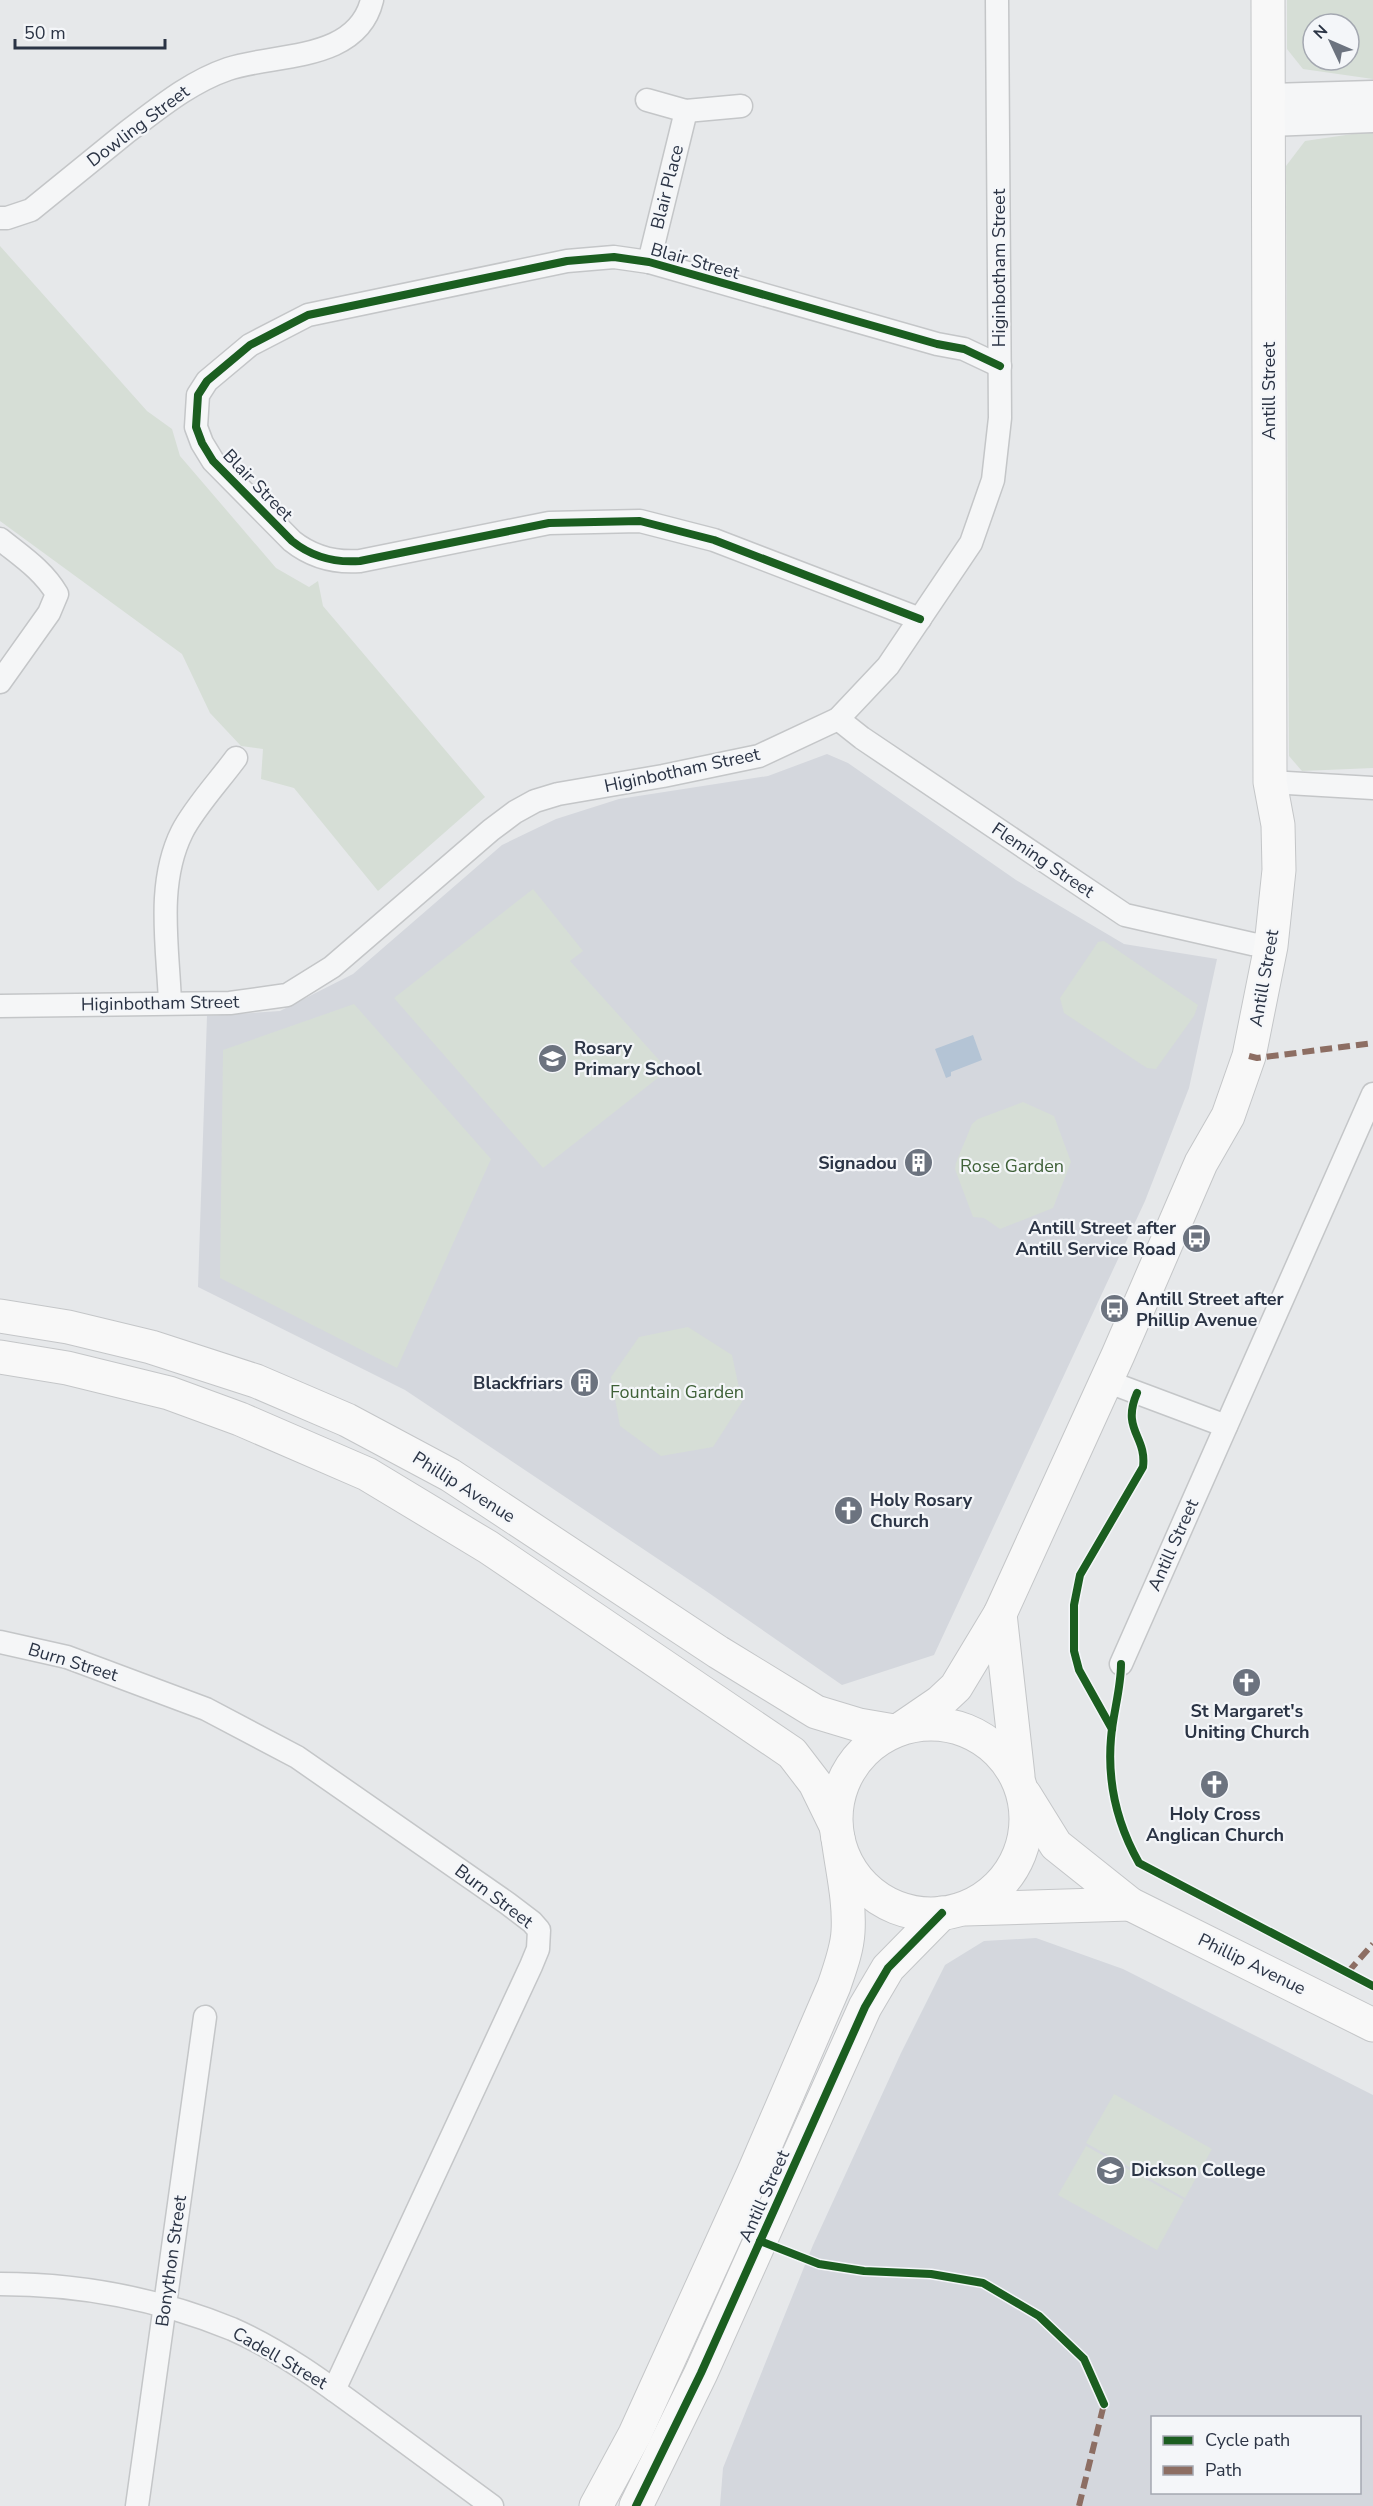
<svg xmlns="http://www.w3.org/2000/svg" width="1373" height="2506" font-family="'Nunito Sans',sans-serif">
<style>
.built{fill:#d4d7dd;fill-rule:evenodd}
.green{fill:#d6ded6;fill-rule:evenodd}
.water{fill:#b4c4d5}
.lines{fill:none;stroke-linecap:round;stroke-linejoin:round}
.minor-casing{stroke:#c4c6c8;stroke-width:25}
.tertiary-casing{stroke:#c4c6c8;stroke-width:31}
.secondary-casing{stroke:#c4c6c8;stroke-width:35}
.minor{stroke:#f5f6f7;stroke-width:22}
.tertiary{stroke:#f5f6f7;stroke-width:28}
.secondary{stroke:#f8f8f8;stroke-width:33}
.quiet{stroke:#8d6e63;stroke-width:6;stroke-dasharray:12 6;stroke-linecap:butt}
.cycleway-casing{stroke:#f4f6f9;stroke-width:11}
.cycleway{stroke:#1b5e20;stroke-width:8}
.labels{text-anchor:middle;stroke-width:4.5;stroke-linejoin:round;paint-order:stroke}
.street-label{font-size:18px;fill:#2b3445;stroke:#f4f6f9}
.poi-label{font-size:18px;font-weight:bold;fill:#2b3445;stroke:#f4f6f9;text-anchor:start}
.park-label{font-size:18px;fill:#3f6138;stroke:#f4f6f9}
</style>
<rect width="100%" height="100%" fill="#e6e8ea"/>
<g class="built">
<path d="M827,754L848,763L1016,880L1124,944L1217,959L1189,1088L1145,1201L934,1655L842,1685L706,1591L405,1390L198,1287L207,1016L280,1011L353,974L502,845L556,819L619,799L768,776Z"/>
<path d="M1036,1938L1123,1969L1373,2095V2506H720L723,2468L813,2245L901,2053L945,1965L984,1941ZM1152,2418H1360V2492H1152Z"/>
</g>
<g class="green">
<path d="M1287,0H1373V79L1303,69L1287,49ZM1313,24H1349V60H1313Z"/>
<path d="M1373,131V768L1302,771L1289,756L1286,166L1305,141Z"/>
<path d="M0,246L147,411L172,429L180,456L276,568L309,587L318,581L323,606L485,797L378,891L294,788L261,779L263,749L241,746L210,713L182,654L0,521Z"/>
<path d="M533,889L583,951L570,961L668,1070L543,1168L394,998Z"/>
<path d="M1104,941L1198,1005L1194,1016L1156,1069L1147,1068L1064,1013L1060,998L1098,942Z"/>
<path d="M354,1004L491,1159L397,1368L220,1278L223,1050Z"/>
<path d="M1023,1102L1054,1116L1071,1162L1053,1208L1000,1229L984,1218L973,1217L955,1169L956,1163L972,1124L978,1119Z"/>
<path d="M688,1327L732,1355L742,1402L713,1447L661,1456L620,1426L611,1377L639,1337Z"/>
<path d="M1114,2094L1212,2149L1185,2198L1086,2143Z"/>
<path d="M1086,2146L1184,2200L1157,2250L1058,2195Z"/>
</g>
<path class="water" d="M973,1035L982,1060L951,1072V1076L946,1078L935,1049Z"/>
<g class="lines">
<defs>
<g id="minor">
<path d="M647,100L686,111L741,106"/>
<path d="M0,218H7L31,210C63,184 95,158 127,132C159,108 190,82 228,69C276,53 357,62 372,0"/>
<path d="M649,262L686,111"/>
<path d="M0,539C21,556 43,570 57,594L49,613L0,682"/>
<path d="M920,619L714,540L640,521L549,523L360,561C334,563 312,557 292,541L213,461L202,443L196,427L198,395L207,381L250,345L308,315L567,261L614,257L649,262L937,344L964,349L1000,366"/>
<path d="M838,719L862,738L1125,915L1252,944L1271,946"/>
<path d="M1270,782L1373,788"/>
<path d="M170,1003C168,947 156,884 182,832C194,808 220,780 236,758"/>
<path d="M0,1006L230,1003L287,995L332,967L491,830L515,812L535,801L558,794L663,776L759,756L838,719L888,666L971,543L993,480L1000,418L997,0"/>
<path d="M1106,1381L1226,1426"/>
<path d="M0,1642L67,1657L206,1709L297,1757L507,1903L532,1922L539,1930L538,1949L531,1966L334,2390"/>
<path d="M1121,1664L1373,1094"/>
<path d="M0,2284C81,2284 156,2298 232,2329C280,2350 325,2383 367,2414C409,2445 450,2475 492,2506"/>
<path d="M137,2506L205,2017"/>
</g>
<g id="tertiary">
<path d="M1268,98L1373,95"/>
<path d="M1269,122L1373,118"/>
</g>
<g id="secondary">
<path d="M0,1316L68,1327L151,1347L256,1381L347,1420L450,1475L718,1652L816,1712L859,1725L894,1731"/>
<path d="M0,1357L67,1368L169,1393L240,1419L367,1474L488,1547L792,1753L815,1783L836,1826"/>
<path d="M1000,1614L1018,1776"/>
<circle cx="931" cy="1819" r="95"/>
<path d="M902,1728L940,1702L956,1687L1000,1614L1118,1355L1201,1163L1228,1116L1249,1056L1271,946L1279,870L1278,825L1270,782L1268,0"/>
<path d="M1025,1795L1056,1845L1130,1904L1373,2025"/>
<path d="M965,1909L1130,1904"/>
<path d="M596,2506L635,2434L753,2174L834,1986C840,1968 847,1950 848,1932C850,1901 842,1869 838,1838"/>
<path d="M636,2506L701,2373L865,2007L888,1968L942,1913"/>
</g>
</defs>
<use href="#minor" class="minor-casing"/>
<use href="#tertiary" class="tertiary-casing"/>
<use href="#secondary" class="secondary-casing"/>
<use href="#minor" class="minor"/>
<use href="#tertiary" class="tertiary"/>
<use href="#secondary" class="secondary"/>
<g class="quiet">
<path d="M1249,1056L1257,1058L1373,1043"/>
<path d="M1348,1972L1373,1944"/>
<path d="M1079,2506L1104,2404"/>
</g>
<defs>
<g id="cycleway">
<path d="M920,619L714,540L640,521L549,523L360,561C334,563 312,557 292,541L213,461L202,443L196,427L198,395L207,381L250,345L308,315L567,261L614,257L649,262L937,344L964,349L1000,366"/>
<path d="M1121,1664C1121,1689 1113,1713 1111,1738C1107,1784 1117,1824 1139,1863L1373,1986"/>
<path d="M1112,1729L1079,1670L1074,1651V1605L1080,1575L1143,1467C1147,1436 1121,1430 1137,1393"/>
<path d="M760,2241L819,2264L864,2271L931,2274L983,2283L1039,2316L1084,2359L1104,2404"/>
<path d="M636,2506L701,2373L865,2007L888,1968L942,1913"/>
</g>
</defs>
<use href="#cycleway" class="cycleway-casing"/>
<use href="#cycleway" class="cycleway"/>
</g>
<defs>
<symbol id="school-disc" viewBox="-11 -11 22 22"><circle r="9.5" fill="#6c737f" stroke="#f4f6f9"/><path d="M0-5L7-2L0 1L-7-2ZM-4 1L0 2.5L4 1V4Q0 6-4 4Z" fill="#fff"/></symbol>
<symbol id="building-disc" viewBox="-11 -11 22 22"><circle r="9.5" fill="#6c737f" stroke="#f4f6f9"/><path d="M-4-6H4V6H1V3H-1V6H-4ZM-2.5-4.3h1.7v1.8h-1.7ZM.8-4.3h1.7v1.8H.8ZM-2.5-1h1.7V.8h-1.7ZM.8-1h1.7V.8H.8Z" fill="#fff"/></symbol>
<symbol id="bus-disc" viewBox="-11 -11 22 22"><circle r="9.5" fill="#6c737f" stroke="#f4f6f9"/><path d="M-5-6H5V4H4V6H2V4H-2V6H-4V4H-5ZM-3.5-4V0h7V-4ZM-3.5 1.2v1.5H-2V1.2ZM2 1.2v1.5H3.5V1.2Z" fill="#fff"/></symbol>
<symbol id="church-disc" viewBox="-11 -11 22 22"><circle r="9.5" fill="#6c737f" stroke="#f4f6f9"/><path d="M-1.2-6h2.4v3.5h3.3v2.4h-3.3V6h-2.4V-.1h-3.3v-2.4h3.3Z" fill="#fff"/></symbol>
</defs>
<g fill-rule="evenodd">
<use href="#school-disc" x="536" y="1042" width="33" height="33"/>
<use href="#building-disc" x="902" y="1146" width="33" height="33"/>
<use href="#bus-disc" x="1180" y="1222" width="33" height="33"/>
<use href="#bus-disc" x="1098" y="1292" width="33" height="33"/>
<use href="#building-disc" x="568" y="1366" width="33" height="33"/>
<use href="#church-disc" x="832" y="1494" width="33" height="33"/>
<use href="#church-disc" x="1230" y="1666" width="33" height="33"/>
<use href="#church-disc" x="1198" y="1768" width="33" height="33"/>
<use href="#school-disc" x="1094" y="2154" width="33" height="33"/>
</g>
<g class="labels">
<g class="street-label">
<text transform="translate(138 126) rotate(-37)" y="6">Dowling Street</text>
<text transform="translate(667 187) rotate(-76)" y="6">Blair Place</text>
<text transform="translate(695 261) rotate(16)" y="6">Blair Street</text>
<text transform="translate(999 268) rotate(-90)" y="6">Higinbotham Street</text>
<text transform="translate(1269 391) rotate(-90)" y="6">Antill Street</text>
<text transform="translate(258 485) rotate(46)" y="6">Blair Street</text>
<text transform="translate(682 770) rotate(-12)" y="6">Higinbotham Street</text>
<text transform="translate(1043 860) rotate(34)" y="6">Fleming Street</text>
<text transform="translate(1264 978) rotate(-80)" y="6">Antill Street</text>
<text transform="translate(160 1003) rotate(-1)" y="6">Higinbotham Street</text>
<text transform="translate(464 1487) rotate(32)" y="6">Phillip Avenue</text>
<text transform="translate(1173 1545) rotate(-66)" y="6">Antill Street</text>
<text transform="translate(73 1662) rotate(17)" y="6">Burn Street</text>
<text transform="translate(494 1896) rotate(37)" y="6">Burn Street</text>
<text transform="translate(1252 1964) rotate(26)" y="6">Phillip Avenue</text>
<text transform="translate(764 2196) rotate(-66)" y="6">Antill Street</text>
<text transform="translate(171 2261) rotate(-82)" y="6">Bonython Street</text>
<text transform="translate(280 2358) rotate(30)" y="6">Cadell Street</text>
</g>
<g class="poi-label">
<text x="574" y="1054">Rosary<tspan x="574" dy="21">Primary School</tspan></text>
<text x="897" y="1169" text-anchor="end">Signadou</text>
<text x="1176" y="1234" text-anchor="end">Antill Street after<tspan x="1176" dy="21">Antill Service Road</tspan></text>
<text x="1136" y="1305">Antill Street after<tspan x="1136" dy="21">Phillip Avenue</tspan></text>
<text x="563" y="1389" text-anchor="end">Blackfriars</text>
<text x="870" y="1506">Holy Rosary<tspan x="870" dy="21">Church</tspan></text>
<text x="1247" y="1717" text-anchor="middle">St Margaret's<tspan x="1247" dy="21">Uniting Church</tspan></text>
<text x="1215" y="1820" text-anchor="middle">Holy Cross<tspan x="1215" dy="21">Anglican Church</tspan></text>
<text x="1131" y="2176">Dickson College</text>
</g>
<g class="park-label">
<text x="1012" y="1172">Rose Garden</text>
<text x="677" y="1398">Fountain Garden</text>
</g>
</g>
<rect x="1151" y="2416" width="210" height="78" fill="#f4f6f9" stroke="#a4a8b1" stroke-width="1.5"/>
<rect x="1163" y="2436" width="30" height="9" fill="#1b5e20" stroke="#a4a8b1" stroke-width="1.5"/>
<text x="1205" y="2446" font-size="18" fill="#2b3445">Cycle path</text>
<rect x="1163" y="2466" width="30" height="9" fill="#8d6e63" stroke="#a4a8b1" stroke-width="1.5"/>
<text x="1205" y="2476" font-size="18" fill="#2b3445">Path</text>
<g transform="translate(1331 42) rotate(314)"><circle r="28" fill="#f4f6f9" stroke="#a4a8b1" stroke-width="1.5"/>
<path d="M0-4.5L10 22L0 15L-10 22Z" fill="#6c737f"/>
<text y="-9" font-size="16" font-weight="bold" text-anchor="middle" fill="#2b3445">N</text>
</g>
<path d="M15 39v9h150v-9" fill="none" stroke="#2b3445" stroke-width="3"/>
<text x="24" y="39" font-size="18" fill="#2b3445" stroke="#f4f6f9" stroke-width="4.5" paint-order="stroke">50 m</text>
</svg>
